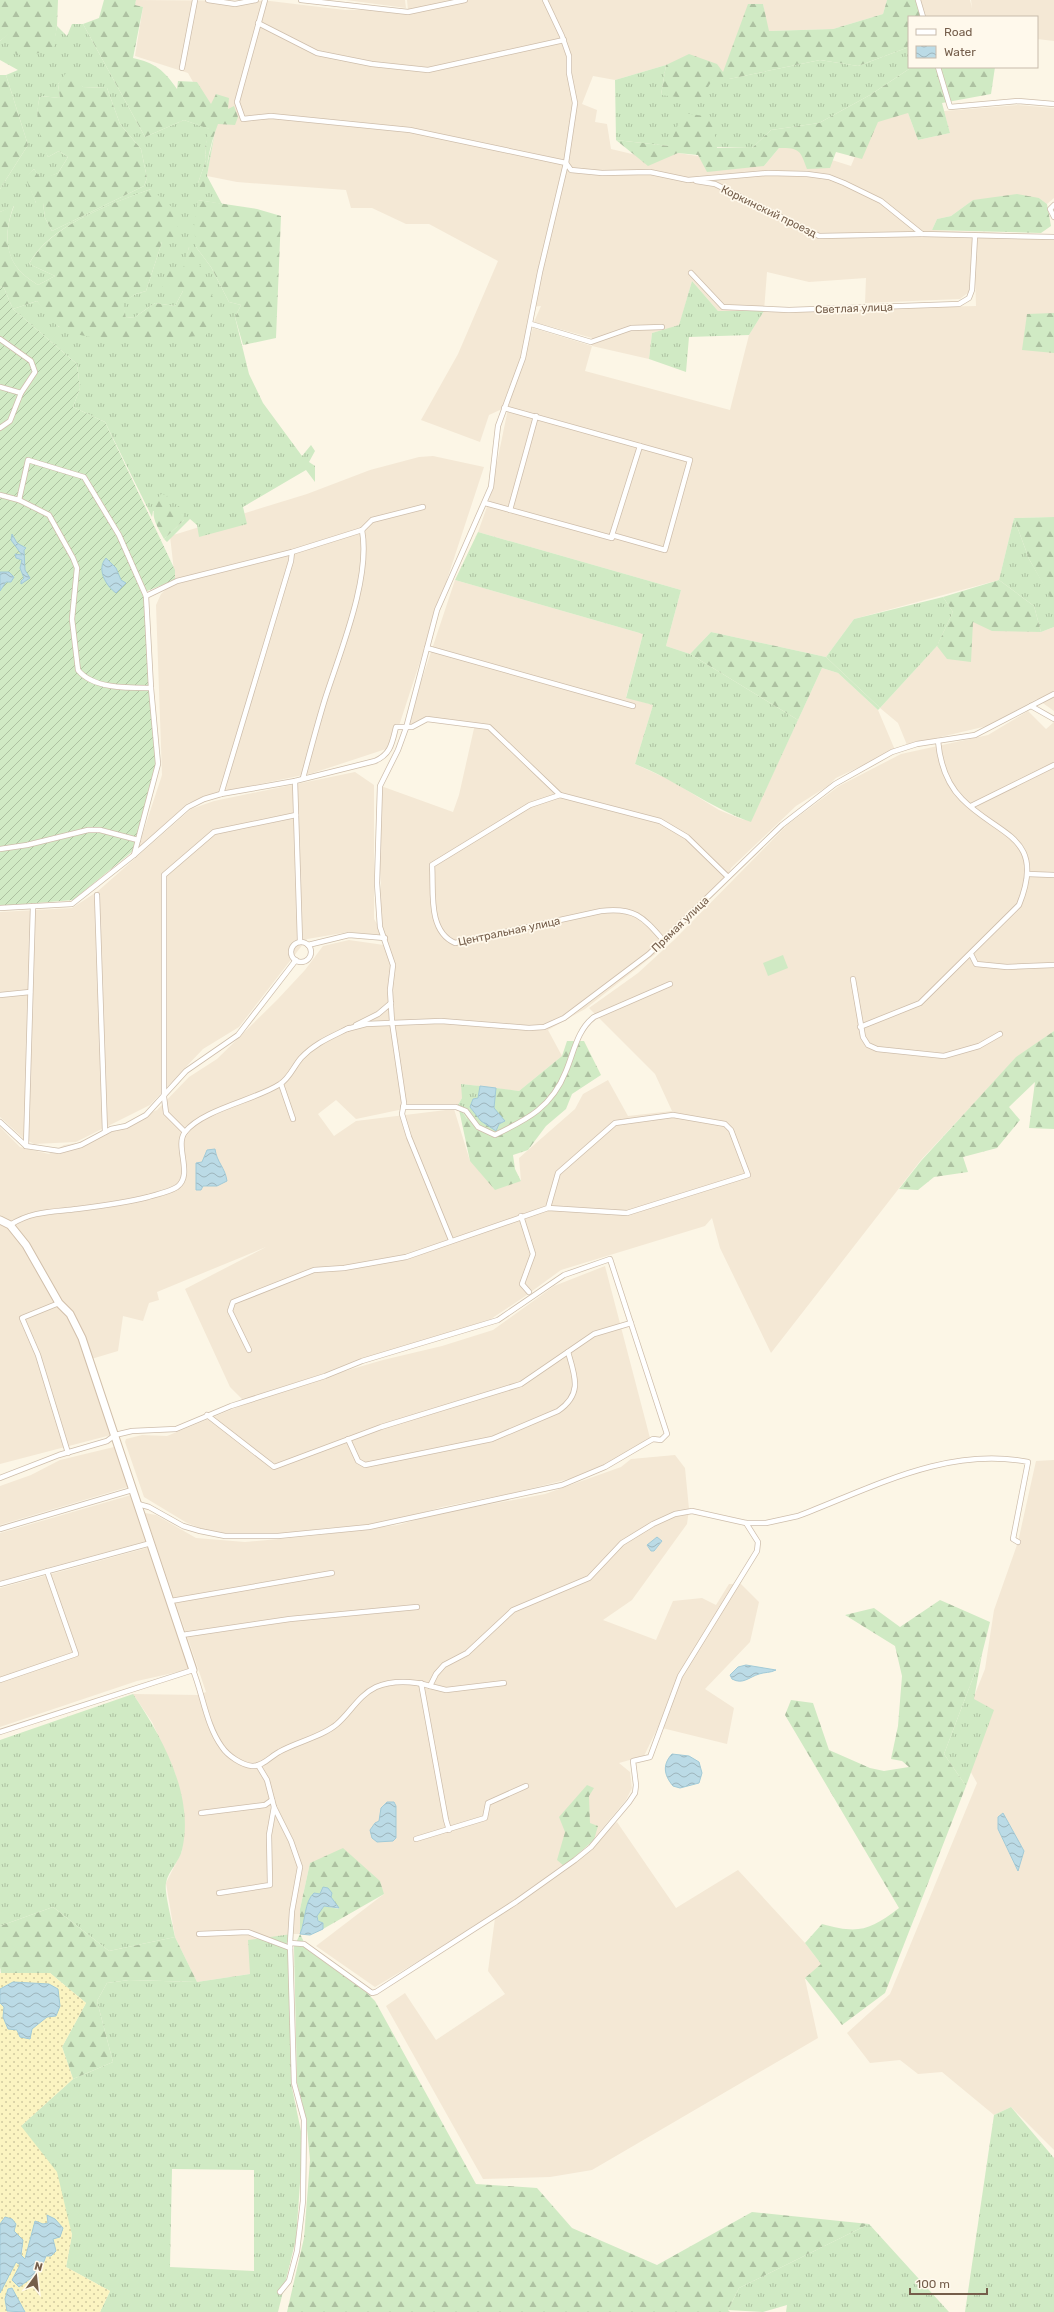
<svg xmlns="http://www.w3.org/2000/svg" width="1054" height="2312" font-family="Rubik,sans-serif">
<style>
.residential{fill:#f4e8d5;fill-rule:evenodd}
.grass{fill:url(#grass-tufts);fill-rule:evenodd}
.forest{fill:url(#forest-firs)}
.sand{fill:url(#sand-dots)}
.garden{fill:url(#garden-furrows)}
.pitch{fill:#d0eac4}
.water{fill:url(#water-waves);stroke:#a1cad7}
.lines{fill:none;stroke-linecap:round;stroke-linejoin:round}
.street-casing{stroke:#cebeac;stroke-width:6}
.secondary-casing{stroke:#d1bfaa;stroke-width:9}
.street{stroke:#fff;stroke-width:4.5}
.secondary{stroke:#fff;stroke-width:7}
.labels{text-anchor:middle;stroke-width:3.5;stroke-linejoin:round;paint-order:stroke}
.street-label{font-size:11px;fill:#755e4b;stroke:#fff9ec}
</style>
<defs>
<pattern id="grass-tufts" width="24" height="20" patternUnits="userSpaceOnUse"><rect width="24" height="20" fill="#d0eac4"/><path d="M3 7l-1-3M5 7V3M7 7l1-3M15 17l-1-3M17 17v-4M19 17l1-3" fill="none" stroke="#adc1a1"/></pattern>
<pattern id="forest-firs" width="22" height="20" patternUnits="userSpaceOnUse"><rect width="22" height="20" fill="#d0eac4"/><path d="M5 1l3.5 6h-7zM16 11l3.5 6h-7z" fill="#adc1a1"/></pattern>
<pattern id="sand-dots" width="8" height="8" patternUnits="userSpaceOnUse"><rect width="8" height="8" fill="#fbf4c1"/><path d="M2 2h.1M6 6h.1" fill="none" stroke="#d0c99f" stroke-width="1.8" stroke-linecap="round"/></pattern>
<pattern id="garden-furrows" width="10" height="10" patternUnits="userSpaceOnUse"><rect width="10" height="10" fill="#d0eac4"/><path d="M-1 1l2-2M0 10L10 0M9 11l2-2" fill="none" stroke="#adc1a1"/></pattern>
<pattern id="water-waves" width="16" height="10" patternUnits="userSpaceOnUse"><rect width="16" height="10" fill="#bbdbe6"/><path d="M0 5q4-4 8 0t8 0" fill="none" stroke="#9db5bc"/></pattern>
</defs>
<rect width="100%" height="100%" fill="#fcf6e6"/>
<g class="residential">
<path d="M136,0L270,1L345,10H408L407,0H887L883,14L833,29L768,31L763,4L723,73L666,65L615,80L593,76L582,104L597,110L595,122L607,124L611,149L649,158L678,153L764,166L779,148H794L851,166L873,113H908L918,140L950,133L944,111L1018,105L1054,108V198L1047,204L1039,198L973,200L951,216L937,219L932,230L1054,235V517L1014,518L999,580L854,619L826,657L711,632L690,654L666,646L681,590L478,532L489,501L509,404L517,376L502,409L489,415L480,442L421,420L458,354L498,261L429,224H406L372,208H351L346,190L237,182L207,176L215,132L214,119L188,73L135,56L143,7L135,5ZM974,237L976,306L764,311L767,272L809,282L866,278L865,303L960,299L969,292ZM692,281L718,311H764L749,335L730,410L585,371L592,346L649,359L652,333L679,326ZM541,306L534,322L592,338V346L533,328L527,346L531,307Z"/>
<path d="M346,0H405L406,8Z"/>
<path d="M917,0H970L972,8L971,0H1054V41L1037,39V17H923Z"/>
<path d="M433,456L484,467L392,747L313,773L221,792L188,803L138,848L162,775L156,605L161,594L175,580L170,536L307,494L370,470L419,457Z"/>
<path d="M455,580L643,634L626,697L653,705L635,764L672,781L719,810L741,819L751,821L822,668L838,673L878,710L895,750L836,778L828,786L796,806L731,868L726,880L663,948L585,1009L548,1030L562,1056L519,1091L462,1084V1098L458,1105L413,1107L356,1119L336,1100L318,1114L334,1136L356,1121L454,1109L470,1161L521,1181L519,1158L575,1109L583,1094L608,1080L628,1116L672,1111L655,1074L589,1008L638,973L674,940L787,825L839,786L901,754L988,735L1028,711L1046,729L1054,722V1031L1016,1058L921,1160L771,1353L720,1248L712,1218L705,1226L561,1270L524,1297L491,1319L243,1400L230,1387L185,1289L266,1247L157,1292L159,1300L149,1303L143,1321L123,1316L118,1351L88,1360L111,1435L0,1464V1127L20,1147L49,1154L64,1145L77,1143L157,1110L189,1077L217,1059L277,1000L305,970L323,946L349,940L384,945L381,935L349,932L307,939L239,1027L203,1049L150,1105L76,1142L34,1144L23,1138L0,1117V912L72,908L98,891L191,809L214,801L355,772L374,785V919L377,924L381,884L378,837L382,817L381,786L453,812L459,795L475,724L429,721L408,730L419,688Z"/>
<path d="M953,612L1041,632L1054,627V711L1037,699L987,726L907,745L898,723L880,708L937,646Z"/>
<path d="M605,1266L650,1438L616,1459L577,1477L513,1493L442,1507L385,1524L326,1528L280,1535H227L203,1529L187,1523L144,1497L125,1442L126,1439L142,1435L167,1436L240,1406L338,1373L383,1360L442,1346L493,1330L554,1286Z"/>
<path d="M114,1447L128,1487L0,1525V1486L31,1475L60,1460Z"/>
<path d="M675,1455L685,1468L689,1509L687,1524L632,1600L603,1620L656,1640L673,1601L702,1598L716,1605L729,1584H741L759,1602L750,1642L705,1689L734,1708L727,1744L658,1727L644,1756L619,1763L630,1772L632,1788L626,1800L596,1836L564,1866L471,1930L375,1987L316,1946L384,1894L310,1863L300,1909V1934H292L250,1974L197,1982L175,1937L166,1883L182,1851L184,1810L175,1773L152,1722L133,1694L199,1695L206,1692L145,1513L156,1515L196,1538L245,1542L311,1536L398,1525L432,1515L545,1494L621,1467L631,1459Z"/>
<path d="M1054,1460V2150L1011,2107L994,2115L942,2072L918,2074L900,2060L870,2063L847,2033L890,1994L977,1783L955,1744L985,1669L994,1610L1018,1542L1036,1461Z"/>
<path d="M131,1495L147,1541L0,1581V1533Z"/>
<path d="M150,1547L191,1669L137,1681L0,1727V1588Z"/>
<path d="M617,1822L676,1908L738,1870L805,1943L821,1964L805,1979L818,2038L592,2170L550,2177L483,2179L386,2006L405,1993L436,2040L505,1994L488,1971L495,1918L566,1870L594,1847L608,1829Z"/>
</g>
<g class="grass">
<path d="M72,24H83L145,137L184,120L210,129L205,148L206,160L198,183V195L205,194V173L215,132L207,176L222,204L198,200L196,247L211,267L229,302L241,305L235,317L249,374L263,403L302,456L311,445L315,451L309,462L315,466V482L306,470L243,507L247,524L199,537L197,525L190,519L167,542L164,539L184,520L169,511H153L152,517L105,422L73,407L80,388L77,364L13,309L37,301L59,327L206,335L189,247L184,269H166L183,291L175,306L155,303L135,317L126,318L122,302L136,294L146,291L162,242L151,189C113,203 48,226 29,264L55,276L38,285C32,281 24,276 19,270C3,252 6,226 14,206L0,212V189L28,145L6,75L18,70L0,60V41L10,32L52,52L57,26L67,36ZM66,75L83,87L107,88L120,124L141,149L147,178L144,186L52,231L45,218L43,203H36L26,177L34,169L41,180L58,173L68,157L59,151L48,157C41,137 34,118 40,96L60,98L58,84Z"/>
<path d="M909,47V67H912L870,95L819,123L771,130L752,148L669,146L616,140L615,80L666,65L661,95L713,79H729L820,60L858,66Z"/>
<path d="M692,281L718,311H764L749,335L689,337L686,372L649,359L652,333L679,325Z"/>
<path d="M1014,518L1029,559L1054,602V627L1041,632L1034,606L999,580Z"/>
<path d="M478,532L681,590L666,646L690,654L798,720L751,822C710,808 676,780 635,764L653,705L626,698L643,634L455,580Z"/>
<path d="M943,597L953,612L937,646L880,708L826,657L854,619Z"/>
<path d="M461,1084L480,1086L478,1098L470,1107L468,1120L458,1105L462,1098Z"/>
<path d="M982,1654L974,1699L994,1710L966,1786L944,1754Z"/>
<path d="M133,1694C162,1737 195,1796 182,1850C180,1861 168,1871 166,1883C164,1893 173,1925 175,1937L109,1951L53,1907L0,1926V1740Z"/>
<path d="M292,1934L290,1956L291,2083L303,2141L296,2239L278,2312H100L110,2291L66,2267L72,2234L21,2126L73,2079L113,2062L97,2001L107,1983L129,1980L197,1982L250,1974L248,1940ZM172,2169L254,2170V2271L170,2267Z"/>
<path d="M1011,2107L1054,2158V2312H965L994,2115Z"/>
<path d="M869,2224L949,2312H786L787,2305L763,2312L728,2310L739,2288Z"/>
</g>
<g class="forest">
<path d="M0,0H58L57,26L53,52L16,55L10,33L0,41Z"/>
<path d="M104,0H136L135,5L143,7L133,58C155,63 164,70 177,89L178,81L197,82L211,104L216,94L229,98L228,109L234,106L238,117L235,125L218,124C209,147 205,170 205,195H198V183L206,160L205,148L209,129L184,120L145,137L83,24L99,18Z"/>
<path d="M887,0H917L922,17H909V47L858,66L820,60L729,79H713L700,100L661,95L666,65L689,54L717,64L723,72L748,4H763L769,31L833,29L883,14Z"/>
<path d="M912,67H995L991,94L942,103L950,133L918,140L908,113L878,122L862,159L836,152L830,168L807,169C800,150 800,148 779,148L764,166L707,172L698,155L678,153L648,166L616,140L669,146L683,113L712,117L717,148H752L771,130L819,123L870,95Z"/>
<path d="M69,69L83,87L107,88L120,124L141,149L147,178L144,186L52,231L45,218L43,203H36L25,177L34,169L41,179L58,173L68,157L59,151L48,157C39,138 34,117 40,96L60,98L58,84Z"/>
<path d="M0,75H6L28,145L0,189Z"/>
<path d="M151,189L172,207L180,235L162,242L146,291L136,294L123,302L126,318L135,317L155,303L175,306L183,291L162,288L166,269H183L189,247L201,267L215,303L206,335C175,339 83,346 58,326C50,320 43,309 37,301L13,309L4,288L0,286V212L14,205C6,226 3,251 19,270C24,276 32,281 38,285L55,276L29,264C49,226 112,203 151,189Z"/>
<path d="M1017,194L1039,198L1047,204L1051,226L1041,233L932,230L937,219L951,216L973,200Z"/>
<path d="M198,200L257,209L281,216L276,338L243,345L235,317L241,305L229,302L211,267L196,247L194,226Z"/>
<path d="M1054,313V353L1022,350L1027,314Z"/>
<path d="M161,494L167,495L169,511L178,506L183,509L184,520L164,539C154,520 148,513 161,494Z"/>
<path d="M1054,517V602H1053L1029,559L1014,518Z"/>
<path d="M999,580L1034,606L1041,632L992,631L973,622L971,662L947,659L937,646L953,612L943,597Z"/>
<path d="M711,632L826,657L880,708L878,710L838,673L822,668L798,720L690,654Z"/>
<path d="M1054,1031V1129L1029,1128L1035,1082L1009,1107L1020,1120L997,1148L963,1157L968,1172L934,1177L918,1190L899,1189L921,1161L1016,1057Z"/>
<path d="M567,1041H584L601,1075L572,1094L566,1109L546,1126L528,1150L513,1155L515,1169L521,1181L495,1190L470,1161L458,1105L467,1119L470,1107L481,1121L494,1108L496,1088L519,1091L562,1056Z"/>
<path d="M940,1600L990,1622L982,1654L944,1754L966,1786L885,1993L842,2025L805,1978L821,1964L805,1943L822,1924C858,1934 869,1931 899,1908L785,1715L791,1700L813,1703L829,1750L870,1768L884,1771L909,1767L902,1761L891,1759L898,1726L902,1676L895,1646L845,1615L874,1608L900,1627Z"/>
<path d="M587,1785L594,1788L589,1796L590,1823L598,1826L594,1840L564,1866L557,1860L565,1832L559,1817Z"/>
<path d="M343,1848L380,1881L384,1894L323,1929V1923L319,1922L317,1916L324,1906L339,1909L331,1897L321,1894L307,1914L300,1934L308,1950L367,1993L375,2001L476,2184L537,2188L572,2228L657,2265L752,2212L869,2224L739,2288L728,2310L730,2312H287L304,2238L310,2160L306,2118L297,2083L294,1947L300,1934V1909L310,1863Z"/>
<path d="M53,1907L109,1951L175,1937L197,1982L129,1980L107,1983L97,2001L113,2062L73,2079L62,2047L86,2003L50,1973H1L0,1967V1926Z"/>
</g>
<path class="sand" d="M0,1973H50L86,2003L62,2047L73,2079L21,2126L57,2172L72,2235L66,2267L110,2291L100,2312H25L22,2308L7,2311L9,2312H0V2293L16,2262L36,2268L43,2264L53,2243L47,2215L48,2223L43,2224L35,2221L25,2259L21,2255L23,2249L5,2217L0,2224V2003L4,2006L3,2017L30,2039L32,2029L47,2017L38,1983L13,1982L0,1989Z"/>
<path class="garden" d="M0,286L4,288L13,309L77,364L80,388L73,407L105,422L175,570V580L147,591L158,762L133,851L73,900L0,906Z"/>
<path class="pitch" d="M783,955L788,968L768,976L763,963Z"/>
<g class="water">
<path d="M12,534L17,543L26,548L24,550L25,570L30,578L21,584V581L24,578L20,568L22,560L16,558L15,554L22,555L11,540Z"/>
<path d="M106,558L116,568L121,580L126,583L116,593C106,586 96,569 106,558Z"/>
<path d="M0,572H9L14,577L11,582H6L0,591Z"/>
<path d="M480,1086L496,1088L494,1108L505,1121L499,1124L496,1131L481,1121L470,1107L473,1099L478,1098Z"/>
<path d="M215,1149C217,1163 225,1167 227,1181L217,1186H203L201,1190H196V1163L202,1162L207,1150Z"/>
<path d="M657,1537L662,1541L654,1551H651L647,1545Z"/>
<path d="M746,1665L776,1670C770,1673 765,1672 759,1674C749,1677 743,1685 732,1679L730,1675L738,1667Z"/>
<path d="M672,1754L689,1756L699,1762L702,1773L699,1783L680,1788L673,1786C664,1775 662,1765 672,1754Z"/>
<path d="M387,1802H394L396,1806V1838L393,1841L377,1842L372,1838L370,1830L375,1823L379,1821L381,1808Z"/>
<path d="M1003,1813L1024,1851L1018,1871L998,1829V1817Z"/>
<path d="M323,1887L328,1888L332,1893L331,1897L339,1908L324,1906L317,1916L318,1921L323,1923V1929L310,1935L300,1934C306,1920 304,1902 314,1893L320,1894Z"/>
<path d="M13,1982L49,1984L58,1989L60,2006L56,2016L47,2017L32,2029L30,2039L20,2037L17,2030L8,2029L3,2017L4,2007L0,2003V1989Z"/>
<path d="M47,2215L55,2219L63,2228L60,2237L53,2239L56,2251L51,2256H46L43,2264L36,2268L34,2276L19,2287L12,2280L20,2265L16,2262L0,2293V2224L5,2217L12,2219L16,2224L14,2231L23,2240L21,2255L25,2259L35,2221L43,2224L48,2223Z"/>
<path d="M12,2288L25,2312L7,2311L5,2299L8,2289Z"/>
</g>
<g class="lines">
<defs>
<g id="street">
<path d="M208,0L235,4L256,0"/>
<path d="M265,0L237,102L243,119L271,116L410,130L566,163L571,170L602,173L650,172L688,180L768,173L807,174L829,177L844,183L881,201L922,234L1054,237"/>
<path d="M301,0L408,12L465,0"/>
<path d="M918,0L923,17"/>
<path d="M258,23L317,53L372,64L428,70L564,40"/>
<path d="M938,67L950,107L1018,101L1054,104"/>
<path d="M182,68L195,0"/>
<path d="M696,181L715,184L819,236L922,234"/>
<path d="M1054,205L1050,209L1054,217"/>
<path d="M691,273L723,307L789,310L959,304L969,298L972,290L975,236"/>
<path d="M531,324L591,342L631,328L662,327"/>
<path d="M0,339L31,361L35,372L21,393L10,421L0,428"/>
<path d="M0,387L21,393"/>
<path d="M0,495L19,500L49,515L73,558L77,568L72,619L78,670C93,689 129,688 151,688"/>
<path d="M19,500L28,460L84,477L119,535L146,596L151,688L158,764L134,855"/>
<path d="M485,503L612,538V535L665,550L690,460L504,408"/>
<path d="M510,510L536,416"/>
<path d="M612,535L640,446"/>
<path d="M146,596L177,581L292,552L362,530L372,520L423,507"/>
<path d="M427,648L633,706"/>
<path d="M1031,706L1054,719"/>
<path d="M303,778C310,752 317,725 325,699C340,652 371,578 362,530"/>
<path d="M295,781L300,942"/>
<path d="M221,794L291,561L292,552"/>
<path d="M560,795L530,805L432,865C434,890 427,931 455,943L601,911C635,907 643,917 664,941"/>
<path d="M971,806L1054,765"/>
<path d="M0,849L27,845L88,830H100L138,840"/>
<path d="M1028,874L1054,875"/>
<path d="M97,895L105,1132"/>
<path d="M0,908L72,904L134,855L188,807L204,799L221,794L295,781L375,761C391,754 392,743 396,727H412L427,719L489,727L560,795L660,821L687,837L728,877"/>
<circle cx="301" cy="952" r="10"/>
<path d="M308,945L349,935L385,938"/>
<path d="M971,954L976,964L1007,967L1054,965"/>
<path d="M853,979L863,1037L868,1045L877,1049L944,1056L979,1046L1000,1034"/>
<path d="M0,995L30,992"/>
<path d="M356,1025L378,1014L391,1003"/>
<path d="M860,1027L920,1003L1019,905C1047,836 998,836 962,799C946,783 940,763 938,741"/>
<path d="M347,1029L366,1024L441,1021L529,1028L544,1027L564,1018L649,954L782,825L835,784L892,752L917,744L975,735L1054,694"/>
<path d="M281,1084L293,1119"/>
<path d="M403,1107H456L466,1111L478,1127L495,1135C528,1119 552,1107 566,1071C574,1052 577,1030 594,1017L670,984"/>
<path d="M0,1122L26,1146L59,1151L81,1145L111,1129L126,1126L146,1115L186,1071L238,1035L296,960"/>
<path d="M185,1132L166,1113L164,1097V875L214,832L296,815"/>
<path d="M26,1146L33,906"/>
<path d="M521,1216L533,1254L522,1284L529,1292"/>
<path d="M10,1225C32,1211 52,1212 77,1209C101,1206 125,1203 148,1197C158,1194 169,1192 177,1187C194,1175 174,1146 185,1132C203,1109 256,1100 280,1084C289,1079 294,1066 301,1058C315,1043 331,1037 349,1028"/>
<path d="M451,1240L409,1137L402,1114L404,1103L392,1022L390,990L393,965L380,927L377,883L380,786L398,750L406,728L437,610L491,487L498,426L523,358L540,272L566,163L575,103L569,73V56L562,36L545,0"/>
<path d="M59,1303L22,1318L38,1355L68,1453"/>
<path d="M249,1350L230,1311L233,1302L314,1270L344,1268L406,1257L548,1208L627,1213L748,1175L731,1130L725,1124L673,1115L615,1123L558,1173L548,1208"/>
<path d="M207,1415L274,1467L381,1427L521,1384L594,1334L631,1323"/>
<path d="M348,1439L358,1461L365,1465L492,1439L558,1411C583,1394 575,1376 568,1352"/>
<path d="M0,1478L59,1455L107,1441L115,1435L132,1431L176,1429L231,1406L325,1376L362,1361L498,1320L564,1275L610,1259L667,1434L661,1440L653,1439L646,1443L605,1467L562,1485L369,1527L278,1536H225L200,1531L183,1526L149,1507L138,1504"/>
<path d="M0,1529L132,1490"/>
<path d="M0,1584L151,1543"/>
<path d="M171,1601L332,1573"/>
<path d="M182,1635L290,1619L417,1607"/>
<path d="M0,1680L76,1654L47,1571"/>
<path d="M421,1683L446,1820L449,1830"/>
<path d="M430,1686L446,1690L504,1683"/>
<path d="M0,1732L193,1670C203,1695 206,1725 222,1747C228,1756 242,1765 252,1766C262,1767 271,1756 279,1752C296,1742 322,1737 337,1724C350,1713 359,1695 376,1687C392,1680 414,1681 430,1686L436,1674L444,1665L467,1653L513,1610L589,1578L622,1543L653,1524L675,1514L692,1511L746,1523H766L798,1516C872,1488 947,1446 1028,1462L1013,1539L1018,1542"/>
<path d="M258,1765L267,1780L274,1807L291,1841L300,1867L292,1911L290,1943L294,2083L304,2120L303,2201L297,2251L289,2281L280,2292"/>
<path d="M201,1813L265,1805L272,1800"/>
<path d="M416,1839L485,1818L488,1803L526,1786"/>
<path d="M219,1893L270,1885L269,1835L274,1807"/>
<path d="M199,1934L248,1932L290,1948"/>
<path d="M290,1943L304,1944L372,1993L376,1992L516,1902L575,1860L591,1847L629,1802L635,1793L636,1785L633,1761L650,1757L680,1676L757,1551L758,1542L746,1523"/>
</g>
<path id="secondary" d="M0,1220L10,1225L26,1245L59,1303L70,1314L82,1338L193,1670"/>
</defs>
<use href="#street" class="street-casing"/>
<use href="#secondary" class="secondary-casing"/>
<use href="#street" class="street"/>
<use href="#secondary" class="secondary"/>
</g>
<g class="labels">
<g class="street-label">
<text transform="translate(769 211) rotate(26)" y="4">Коркинский проезд</text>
<text transform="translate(854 308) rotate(-2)" y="4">Светлая улица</text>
<text transform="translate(680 924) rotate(-44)" y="4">Прямая улица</text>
<text transform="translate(509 931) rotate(-12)" y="4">Центральная улица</text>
</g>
</g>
<rect x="908" y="16" width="130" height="52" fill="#fff9ec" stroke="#c8bbac"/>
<rect x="916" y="29" width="20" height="6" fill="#ffffff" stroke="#c8bbac"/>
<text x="944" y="36" font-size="12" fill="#755e4b">Road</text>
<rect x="916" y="46" width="20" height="12" fill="url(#water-waves)" stroke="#c8bbac"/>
<text x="944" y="56" font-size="12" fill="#755e4b">Water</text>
<g transform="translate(36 2276) rotate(15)" stroke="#fff9ec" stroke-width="3" paint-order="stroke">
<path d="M0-3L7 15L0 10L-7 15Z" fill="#755e4b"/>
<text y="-6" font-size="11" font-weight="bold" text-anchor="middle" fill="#755e4b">N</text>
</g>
<path d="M910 2288v6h77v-6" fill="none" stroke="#755e4b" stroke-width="2"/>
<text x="916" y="2288" font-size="12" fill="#755e4b" stroke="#fff9ec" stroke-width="3" paint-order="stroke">100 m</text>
</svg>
